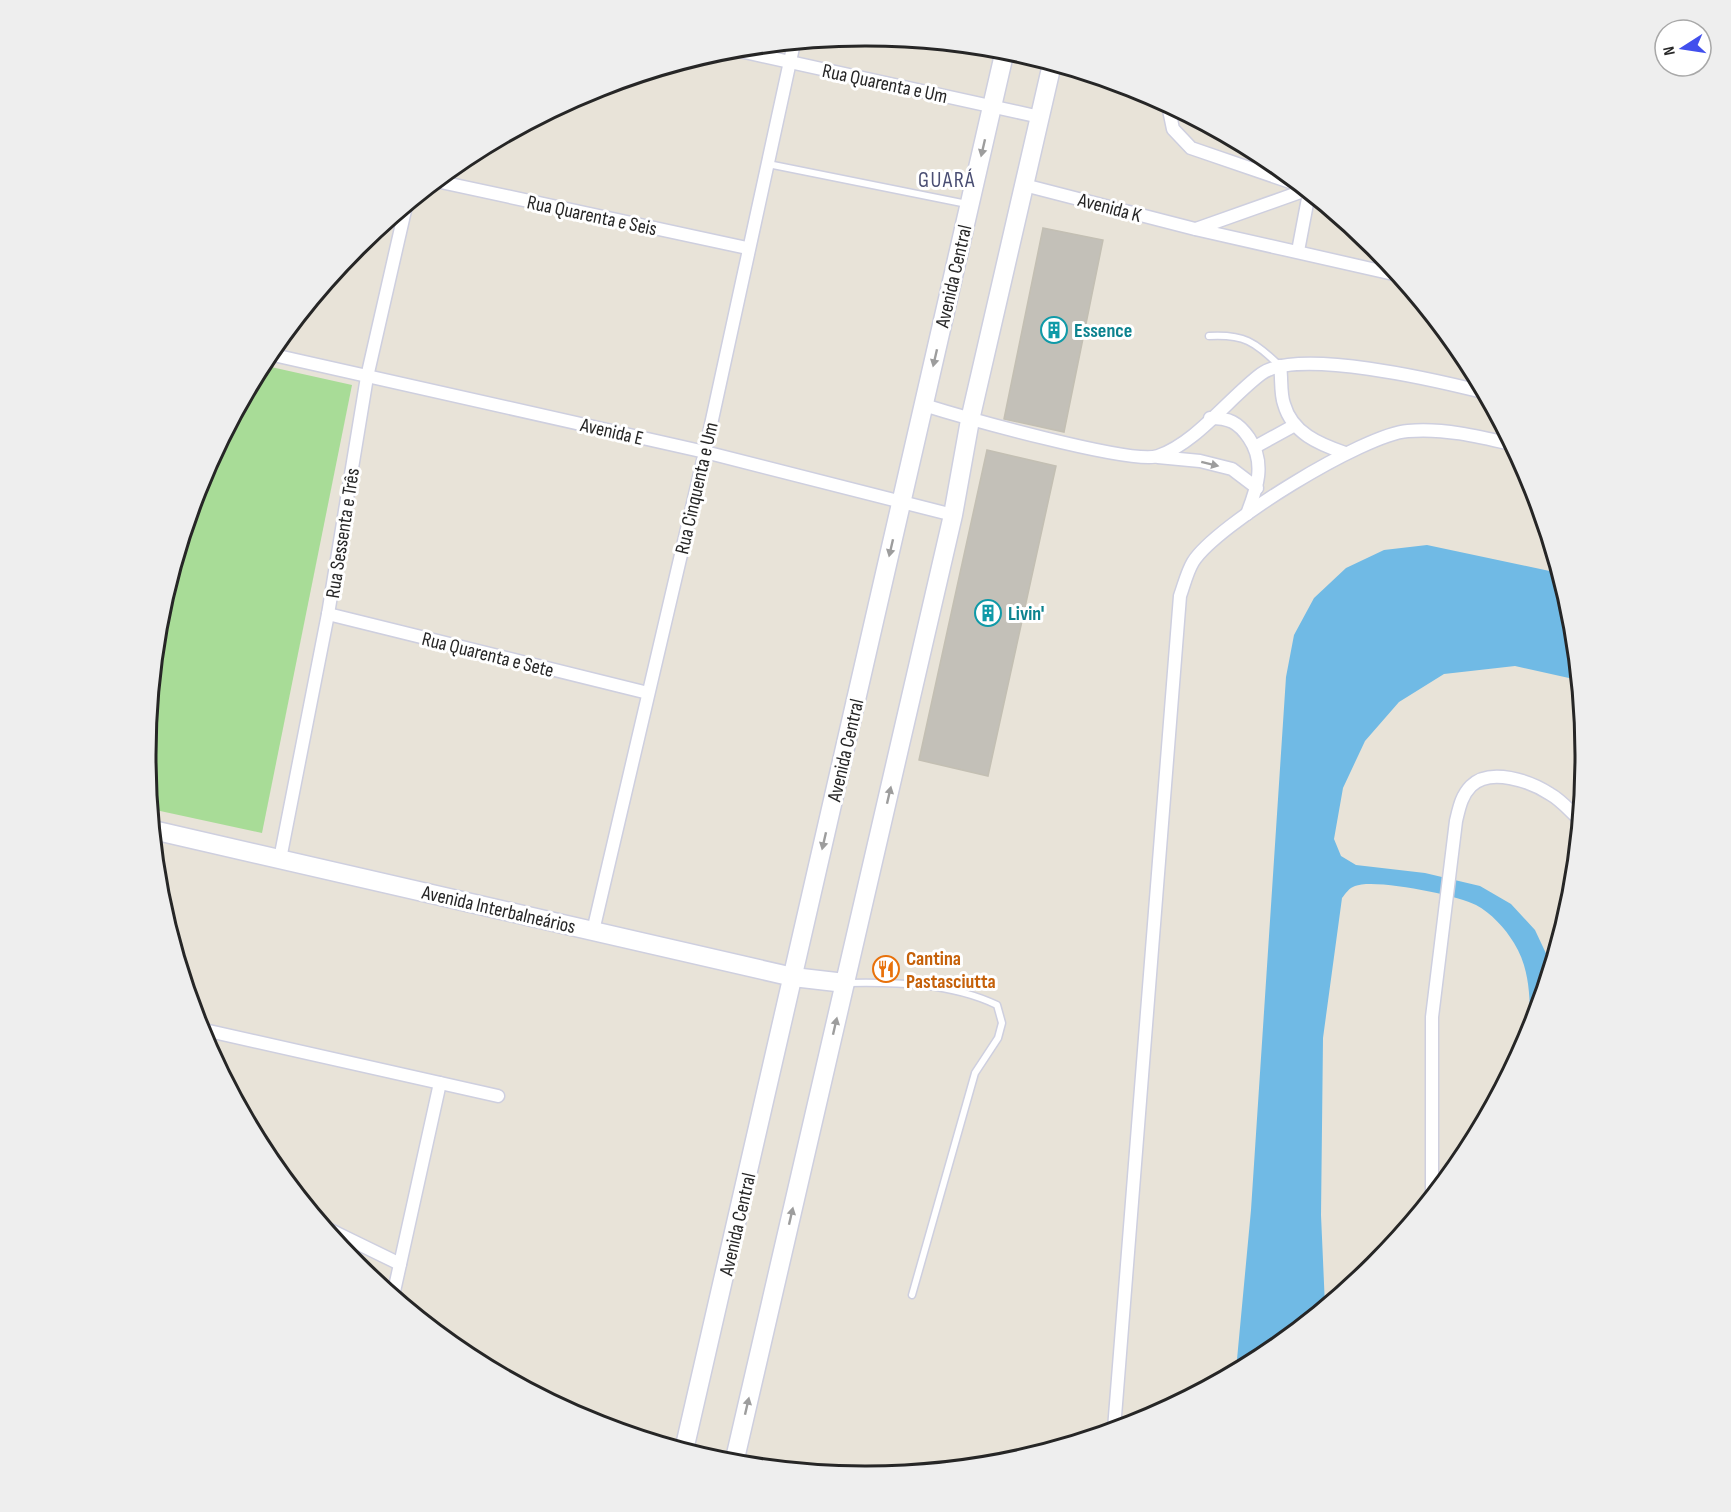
<svg xmlns="http://www.w3.org/2000/svg" width="1731" height="1512" font-family="'Sofia Sans Condensed',sans-serif">
<style>
.green{fill:#a8dc97}
.water{fill:#70bae5}
.building{fill:#c3c0b8;stroke:#c3bfb3;stroke-width:1.5}
.lines{fill:none;stroke-linecap:round;stroke-linejoin:round}
.lane-casing{stroke:#cecfdf;stroke-width:9}
.street-casing{stroke:#cecfdf;stroke-width:15}
.secondary-casing{stroke:#cecfdf;stroke-width:21}
.lane{stroke:#fff;stroke-width:6}
.street{stroke:#fff;stroke-width:12}
.secondary{stroke:#fff;stroke-width:18}
.oneway{fill:#9d9d9d}
.labels{text-anchor:middle;stroke-width:6;stroke-linejoin:round;paint-order:stroke}
.street-label{font-size:20px;fill:#262626;stroke:#fff}
.culture-label{font-size:20px;font-weight:bold;fill:#0d838f;stroke:#fff;text-anchor:start}
.food-label{font-size:20px;font-weight:bold;fill:#c56008;stroke:#fff;text-anchor:start}
.quarter-label{font-size:22px;letter-spacing:1.5px;fill:#4a4e73;stroke:#fff}
.rim{fill:none;stroke:#262626;stroke-width:3}
</style>
<rect width="100%" height="100%" fill="#e8e3d8"/>
<path class="green" d="M262,365L352,385L262,833L151,809L146,756L159,615L200,480Z"/>
<path class="water" d="M1427,545L1559,573L1572,616L1578,680L1515,666L1444,674L1399,702L1365,741L1343,788L1334,839L1341,856L1356,865L1425,873L1480,886L1511,904L1535,930L1550,962L1530,1032C1530,1002 1531,970 1514,943C1505,928 1491,913 1476,905C1457,895 1374,878 1355,886C1349,888 1346,893 1342,898L1323,1038L1321,1215L1325,1306L1265,1355L1236,1370L1251,1210L1286,677L1294,635L1314,598L1346,568L1384,550Z"/>
<g class="building">
<path d="M1043,228L1103,240L1064,432L1004,419Z"/>
<path d="M987,450L1056,466L988,776L919,760Z"/>
</g>
<g class="lines">
<defs>
<g id="lane">
<path d="M768,164L967,204"/>
<path d="M1209,336C1245,334 1254,342 1279,365"/>
<path d="M846,983C896,982 951,983 997,1005L1002,1023L998,1038L975,1073L912,1295"/>
</g>
<g id="street">
<path d="M731,49L1040,117"/>
<path d="M1168,105L1173,129L1191,148L1299,185"/>
<path d="M436,181L747,248"/>
<path d="M1024,185L1195,229L1398,275"/>
<path d="M1196,229L1306,190"/>
<path d="M1298,251L1309,193"/>
<path d="M269,354L705,452L953,515"/>
<path d="M1280,366C1282,378 1280,393 1284,404C1292,433 1319,444 1345,453"/>
<path d="M924,405C959,416 1131,465 1158,456C1196,443 1229,398 1261,374C1297,347 1439,381 1483,392"/>
<path d="M1210,418C1229,418 1238,422 1249,438C1266,463 1257,488 1247,514"/>
<path d="M1255,447L1295,425"/>
<path d="M1158,457L1200,461L1232,469L1257,488"/>
<path d="M328,614L648,693"/>
<path d="M280,859L328,614L367,377L406,206"/>
<path d="M593,931L705,452L794,43"/>
<path d="M200,1029L498,1096"/>
<path d="M1432,1195V1017L1456,821C1459,809 1461,796 1471,786C1490,767 1530,781 1550,794C1561,800 1570,811 1579,819"/>
<path d="M326,1228L400,1264"/>
<path d="M393,1296L440,1083"/>
<path d="M1114,1429L1180,596C1184,585 1187,572 1193,562C1216,525 1364,434 1408,431C1443,428 1477,436 1511,444"/>
</g>
<g id="secondary">
<path d="M153,830L793,977L845,983"/>
<path d="M684,1450L1005,50"/>
<path d="M734,1463L953,515L970,420L1052,64"/>
</g>
</defs>
<use href="#lane" class="lane-casing"/>
<use href="#street" class="street-casing"/>
<use href="#secondary" class="secondary-casing"/>
<use href="#lane" class="lane"/>
<use href="#street" class="street"/>
<use href="#secondary" class="secondary"/>
</g>
<defs><path id="oneway-solid" d="M-6-.8H1V-3.2L6.5 0L1 3.2V.8H-6Z" transform="scale(1.5)"/></defs>
<g class="oneway">
<use href="#oneway-solid" transform="translate(983 148) rotate(103)"/>
<use href="#oneway-solid" transform="translate(935 358) rotate(103)"/>
<use href="#oneway-solid" transform="translate(1210 464) rotate(14)"/>
<use href="#oneway-solid" transform="translate(891 548) rotate(103)"/>
<use href="#oneway-solid" transform="translate(889 795) rotate(-77)"/>
<use href="#oneway-solid" transform="translate(824 841) rotate(103)"/>
<use href="#oneway-solid" transform="translate(835 1026) rotate(-77)"/>
<use href="#oneway-solid" transform="translate(791 1216) rotate(-77)"/>
<use href="#oneway-solid" transform="translate(747 1406) rotate(-77)"/>
</g>
<defs>
<symbol id="building-ring" viewBox="-11 -11 22 22"><circle r="9.5" fill="#fff" stroke="#0f9aa8" stroke-width="1.5"/><path d="M-4-6H4V6H1V3H-1V6H-4ZM-2.5-4.3h1.7v1.8h-1.7ZM.8-4.3h1.7v1.8H.8ZM-2.5-1h1.7V.8h-1.7ZM.8-1h1.7V.8H.8Z" fill="#0f9aa8"/></symbol>
<symbol id="restaurant-ring" viewBox="-11 -11 22 22"><circle r="9.5" fill="#fff" stroke="#e8710a" stroke-width="1.5"/><path d="M-5-6h1v4h1v-4h1v4h1v-4h1v5L-1.5 .5V6h-2V.5L-5-1ZM5-6V6H3V1.5H1.5Q1.5-4 5-6Z" fill="#e8710a"/></symbol>
</defs>
<g fill-rule="evenodd">
<use href="#building-ring" x="1039" y="315" width="30" height="30"/>
<use href="#building-ring" x="973" y="598" width="30" height="30"/>
<use href="#restaurant-ring" x="871" y="954" width="30" height="30"/>
</g>
<g class="labels">
<g class="street-label">
<text transform="translate(885 83) rotate(12)" y="7">Rua Quarenta e Um</text>
<text transform="translate(1110 207) rotate(15)" y="7">Avenida K</text>
<text transform="translate(592 215) rotate(12)" y="7">Rua Quarenta e Seis</text>
<text transform="translate(953 276) rotate(-77)" y="7">Avenida Central</text>
<text transform="translate(612 431) rotate(13)" y="7">Avenida E</text>
<text transform="translate(696 488) rotate(-77)" y="7">Rua Cinquenta e Um</text>
<text transform="translate(342 533) rotate(-81)" y="7">Rua Sessenta e Três</text>
<text transform="translate(488 654) rotate(14)" y="7">Rua Quarenta e Sete</text>
<text transform="translate(845 750) rotate(-77)" y="7">Avenida Central</text>
<text transform="translate(499 909) rotate(13)" y="7">Avenida Interbalneários</text>
<text transform="translate(737 1224) rotate(-77)" y="7">Avenida Central</text>
</g>
<g class="culture-label">
<text x="1074" y="337">Essence</text>
<text x="1008" y="620">Livin'</text>
</g>
<g class="food-label">
<text x="906" y="965">Cantina<tspan x="906" dy="23">Pastasciutta</tspan></text>
</g>
<g class="quarter-label">
<text x="947" y="187">GUARÁ</text>
</g>
</g>
<path d="M0 0H1731V1512H0ZM865 46H866A709 709 0 0 1 1575 755V757A709 709 0 0 1 866 1466H865A709 709 0 0 1 156 757V755A709 709 0 0 1 865 46Z" fill="#eee" fill-rule="evenodd"/>
<path class="rim" d="M865 46H866A709 709 0 0 1 1575 755V757A709 709 0 0 1 866 1466H865A709 709 0 0 1 156 757V755A709 709 0 0 1 865 46Z"/>
<g transform="translate(1683 48) rotate(258)"><circle r="28" fill="#ffffff" stroke="#a8a8a8" stroke-width="1.5"/>
<path d="M0-4.5L10 22L0 15L-10 22Z" fill="#414fed"/>
<text y="-9" font-size="16" font-weight="bold" text-anchor="middle" fill="#262626">N</text>
</g>
</svg>
